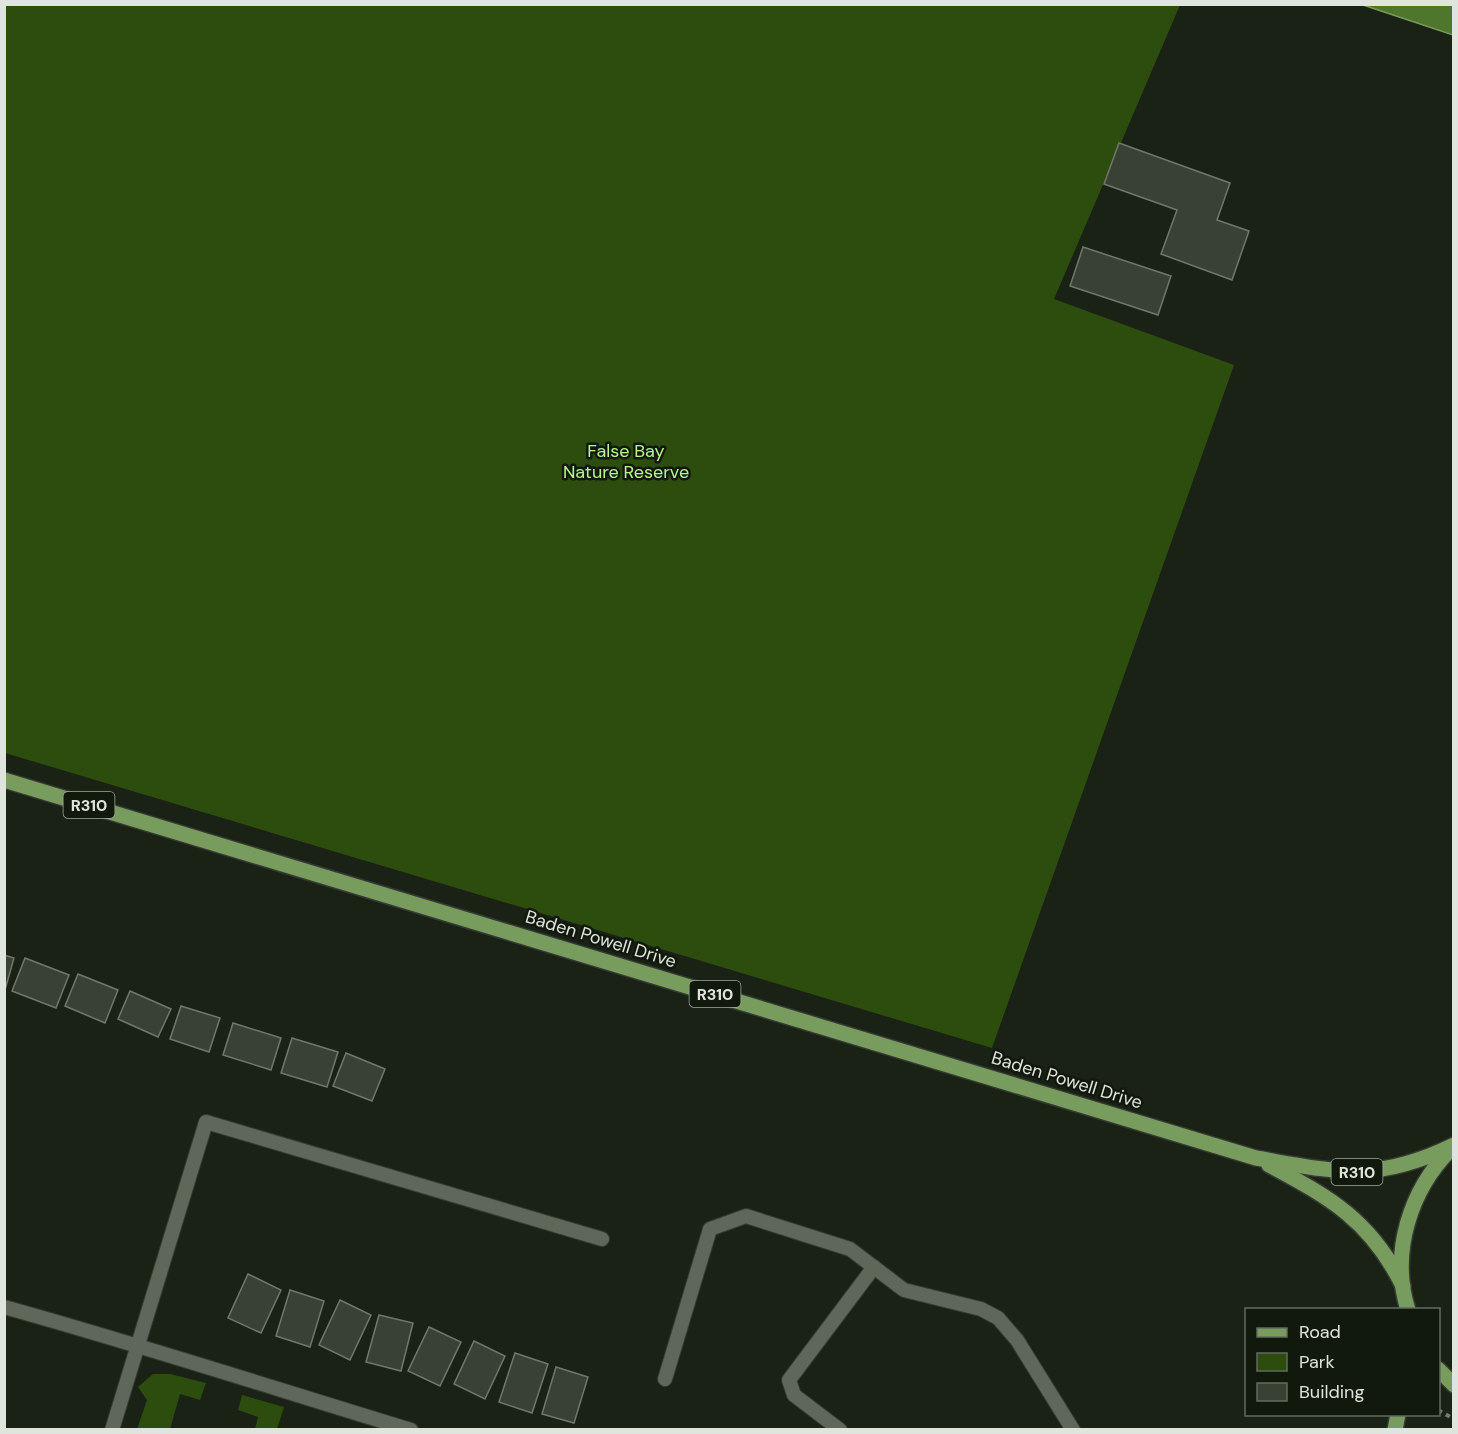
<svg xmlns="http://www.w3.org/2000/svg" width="1458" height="1434" font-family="'DM Sans',sans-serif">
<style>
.green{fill:#2d4d0f}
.water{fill:#4e762d;stroke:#7a9762;stroke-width:1.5}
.building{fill:#394034;stroke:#70786a;stroke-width:1.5}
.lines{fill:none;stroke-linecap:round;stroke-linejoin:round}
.service-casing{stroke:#353a33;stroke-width:16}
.primary-casing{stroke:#353a33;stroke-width:18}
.path{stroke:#757b71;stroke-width:4;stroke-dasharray:4.5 4.5;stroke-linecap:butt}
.service{stroke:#5e6759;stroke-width:14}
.primary{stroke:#789b5e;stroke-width:15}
.labels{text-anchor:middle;stroke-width:5;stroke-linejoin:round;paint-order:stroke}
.shield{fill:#11180c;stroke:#a1a79e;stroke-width:1.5}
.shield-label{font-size:16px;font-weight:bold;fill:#dfe4dc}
.park-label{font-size:18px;fill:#b9f38f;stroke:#11180c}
.street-label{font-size:18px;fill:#dfe4dc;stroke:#11180c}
</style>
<rect width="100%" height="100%" fill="#1a2115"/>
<g class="green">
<path d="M4,5H1180L1054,299L1234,365L992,1048L5,753Z"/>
<path d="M153,1374H170L206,1383L200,1400L180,1394L170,1429H137L147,1400L138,1387Z"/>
<path d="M242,1395L284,1407L277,1429H255L258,1417L238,1410Z"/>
</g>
<path class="water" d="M1363,5H1453V35Z"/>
<g class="building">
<path d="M1119,143L1230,183L1217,220L1249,231L1232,280L1161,254L1177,210L1104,184Z"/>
<path d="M1083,247L1171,276L1158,315L1070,286Z"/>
<path d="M4,955L14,958L5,990H4Z"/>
<path d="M25,958L69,975L56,1008L12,991Z"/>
<path d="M78,974L118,990L105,1023L65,1006Z"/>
<path d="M130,991L171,1009L158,1037L118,1019Z"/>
<path d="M181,1006L220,1018L209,1052L170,1039Z"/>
<path d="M233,1023L281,1038L271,1070L223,1055Z"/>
<path d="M292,1038L338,1052L327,1087L281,1073Z"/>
<path d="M346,1053L385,1069L372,1101L333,1086Z"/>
<path d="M248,1274L281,1290L261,1333L228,1318Z"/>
<path d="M290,1290L324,1301L310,1347L276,1336Z"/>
<path d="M340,1300L371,1315L350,1360L319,1345Z"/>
<path d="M379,1315L413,1323L401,1371L366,1362Z"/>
<path d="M429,1327L461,1342L440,1386L408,1371Z"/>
<path d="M474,1341L505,1356L485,1399L454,1384Z"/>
<path d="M515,1353L548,1364L532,1413L499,1402Z"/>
<path d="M556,1367L588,1377L574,1423L542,1414Z"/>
</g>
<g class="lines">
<defs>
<g id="service">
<path d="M4,1307C141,1345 276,1389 411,1430"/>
<path d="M665,1379L710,1229L746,1216L850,1249L904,1290L981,1309L998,1318L1017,1340L1073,1430"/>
<path d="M112,1430L206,1122L602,1239"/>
<path d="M840,1430L794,1395L789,1380L874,1267"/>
</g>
<g id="primary">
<path d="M4,780L1256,1158C1337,1172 1376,1183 1454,1145"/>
<path d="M1269,1165C1331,1198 1371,1221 1403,1286"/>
<path d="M1408,1310C1390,1253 1410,1190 1451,1149"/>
<path d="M1438,1369L1454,1385"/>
<path d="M1395,1430L1398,1414"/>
</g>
</defs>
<use href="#service" class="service-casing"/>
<use href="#primary" class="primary-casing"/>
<path class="path" d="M1438,1410L1454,1419"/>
<use href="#service" class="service"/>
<use href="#primary" class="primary"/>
</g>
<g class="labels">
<g class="shield">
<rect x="63.5" y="792" width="51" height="26" rx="4.5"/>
<rect x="689.5" y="981" width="51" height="26" rx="4.5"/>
<rect x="1331.5" y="1159" width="51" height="26" rx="4.5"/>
</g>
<g class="shield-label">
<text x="89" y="811">R310</text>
<text x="715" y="1000">R310</text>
<text x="1357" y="1178">R310</text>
</g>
<g class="park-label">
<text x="626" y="457">False Bay<tspan x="626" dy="21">Nature Reserve</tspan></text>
</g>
<g class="street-label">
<text transform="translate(601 939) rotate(17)" y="6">Baden Powell Drive</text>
<text transform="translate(1067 1080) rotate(17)" y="6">Baden Powell Drive</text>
</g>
</g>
<rect width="1458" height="1434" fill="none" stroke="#dfe4dc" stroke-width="12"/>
<rect x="1245" y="1308" width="195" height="108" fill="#11180c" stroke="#636a5f" stroke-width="1.5"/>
<rect x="1257" y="1328" width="30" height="9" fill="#789b5e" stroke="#636a5f" stroke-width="1.5"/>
<text x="1299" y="1338" font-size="18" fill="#dfe4dc">Road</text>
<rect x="1257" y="1353" width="30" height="18" fill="#2d4d0f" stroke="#636a5f" stroke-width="1.5"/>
<text x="1299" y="1368" font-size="18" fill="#dfe4dc">Park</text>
<rect x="1257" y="1383" width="30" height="18" fill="#394034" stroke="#636a5f" stroke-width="1.5"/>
<text x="1299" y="1398" font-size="18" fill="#dfe4dc">Building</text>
</svg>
